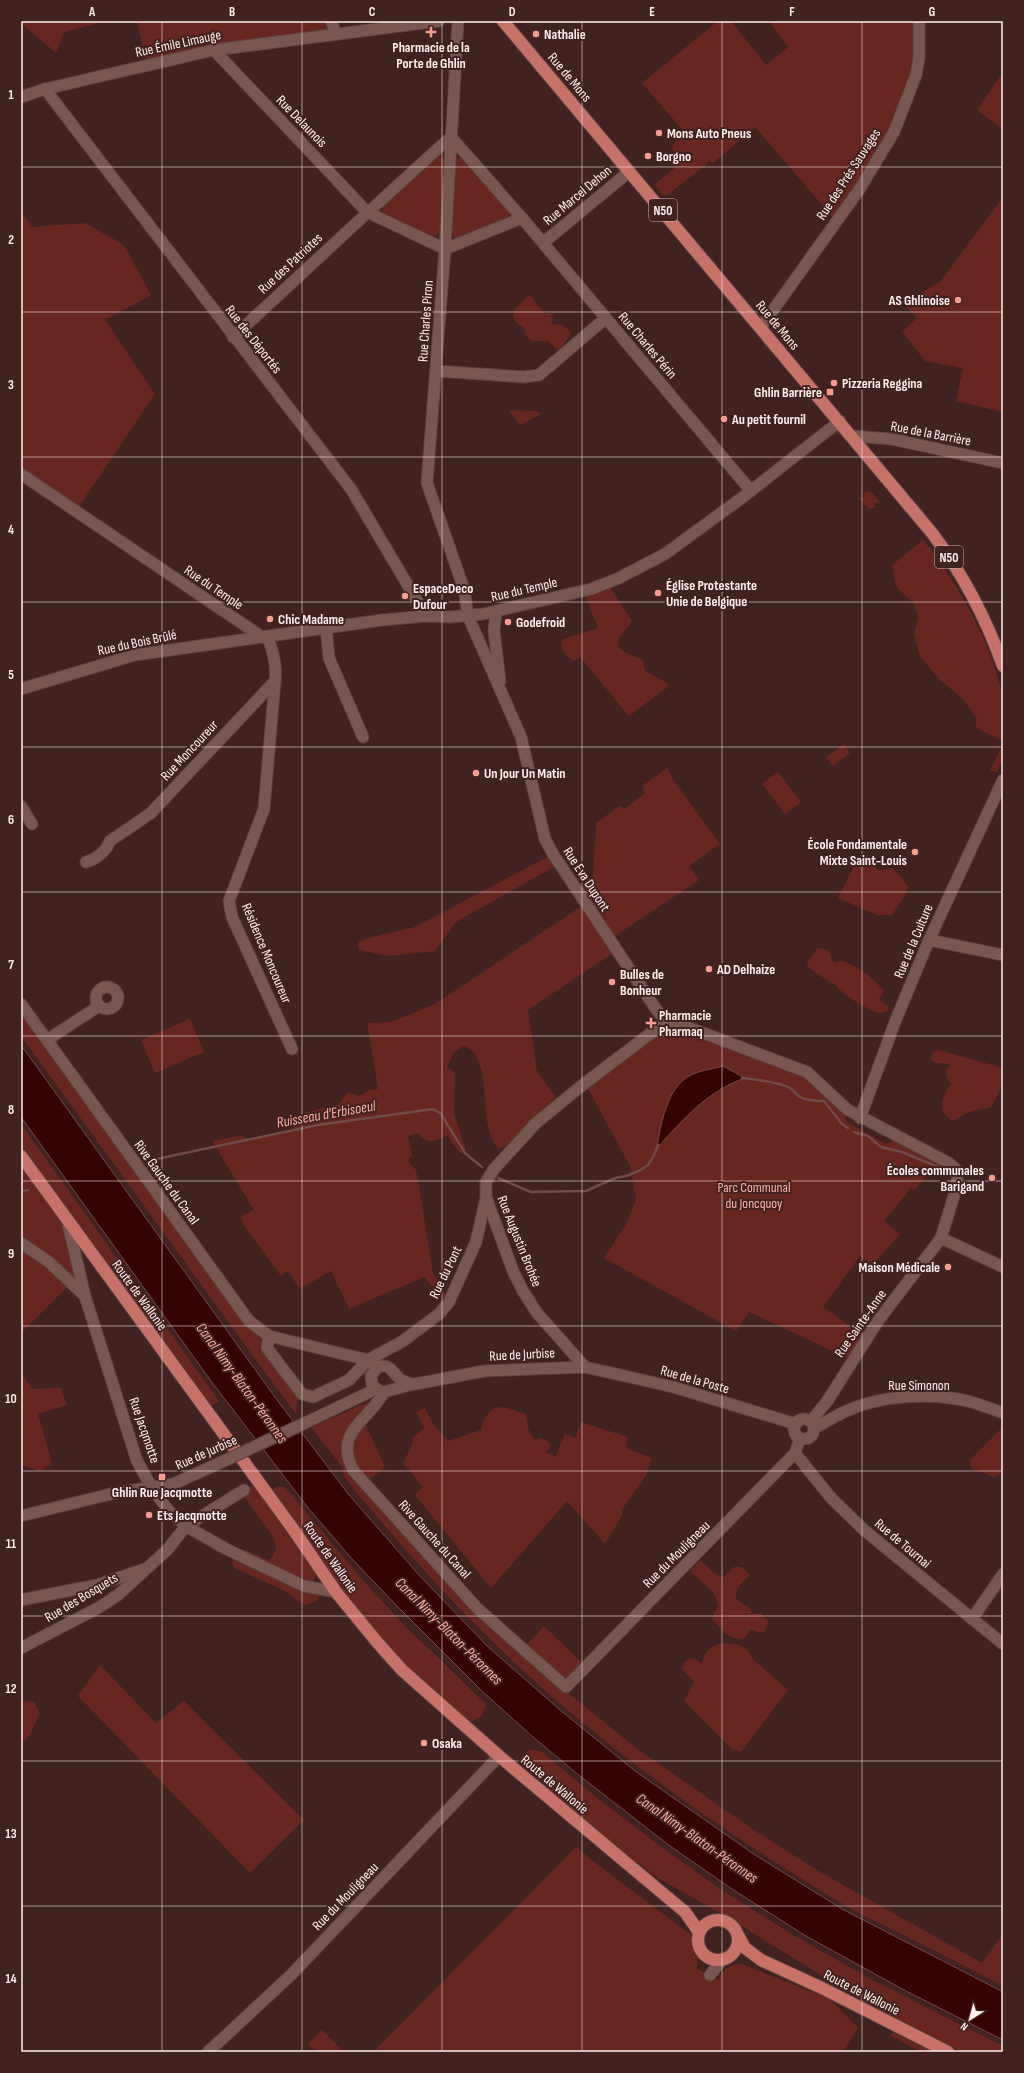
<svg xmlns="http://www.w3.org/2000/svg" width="1024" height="2073" font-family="'Sofia Sans Condensed',sans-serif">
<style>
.green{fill:#682621}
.water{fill:#340404;stroke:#714a4a}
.pier{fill:#402320}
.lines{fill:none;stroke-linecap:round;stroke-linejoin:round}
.stream{stroke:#714a4a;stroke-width:2.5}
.minor-casing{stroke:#5a423f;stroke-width:13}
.major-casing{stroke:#5a423f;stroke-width:14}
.minor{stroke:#785753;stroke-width:11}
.major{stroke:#c87169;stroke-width:12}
.minor-bridge-casing{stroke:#5a423f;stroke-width:13;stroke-linecap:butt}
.minor-bridge{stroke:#785753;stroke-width:11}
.grid{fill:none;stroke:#ffefec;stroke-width:1;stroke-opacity:0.55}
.poi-dot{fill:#f59c91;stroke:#402320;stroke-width:1.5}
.labels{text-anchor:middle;stroke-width:4;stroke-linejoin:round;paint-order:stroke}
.shield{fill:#402320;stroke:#c6b2af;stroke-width:1}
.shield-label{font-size:13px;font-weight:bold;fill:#ffefec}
.poi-label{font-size:14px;font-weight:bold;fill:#ffefec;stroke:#402320;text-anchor:start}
.street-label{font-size:14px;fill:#ffefec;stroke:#402320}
.park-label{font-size:14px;fill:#ffb0a6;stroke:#402320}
.water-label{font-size:15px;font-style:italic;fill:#fdaea4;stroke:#402320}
.neatline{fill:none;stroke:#ffefec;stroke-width:1.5}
.grid-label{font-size:13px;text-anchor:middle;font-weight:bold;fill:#ffefec}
</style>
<rect width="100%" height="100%" fill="#402320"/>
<g class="green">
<path d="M21,21H107L64,32L56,53L21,23Z"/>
<path d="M137,21H331L336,34L147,65Z"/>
<path d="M718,21H731L766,65L788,47L769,21H919V58L894,132L836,221L755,127L712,164L709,160L707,164L667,195H662L655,184L681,163L672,148C675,141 680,137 687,135L642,83Z"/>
<path d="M1003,72V129L977,110Z"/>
<path d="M439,156L445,160L440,231L438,235L429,237L385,215L382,210L386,203L435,157Z"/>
<path d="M462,156L509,209L510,214L508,218L458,240L451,234L455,159Z"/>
<path d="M1003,197V412L956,401L963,368L925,361L902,331L917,318L907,307L922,292L941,281Z"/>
<path d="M21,211L32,227L85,223L124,245L151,295L105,320L155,394L76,511L21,474Z"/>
<path d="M530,295L545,314L548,312L552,314L553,318L551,324L563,325L571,332C569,339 564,341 562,348L556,349L548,341H531L525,334L524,328L516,323L513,316L515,308Z"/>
<path d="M509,410L537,411L541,414L520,425Z"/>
<path d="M870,491L880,502L874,504L876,507L869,509L858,498L865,496L863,493Z"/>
<path d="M923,540C956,579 996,650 1003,701C1005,714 1003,728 1003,741L978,729L975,724L977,719L963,699L940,680L920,656L914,634L918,616L913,602L899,590L895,583L892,565Z"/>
<path d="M607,583L632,621C629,627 621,633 619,639C613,652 636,656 643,660L645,671L667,683L669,686L629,716L580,657L574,661C567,657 563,652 561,644L564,639L598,628L583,591Z"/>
<path d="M844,744L850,753L833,766L826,757Z"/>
<path d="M1003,744V759L997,772L990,770Z"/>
<path d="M667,768L674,781L720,844L689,866L699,880L609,940L616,951L528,1010L537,1071L556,1098L536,1115L506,1146L499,1149C475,1126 496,1054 463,1046L454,1052L447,1067L455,1073L454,1114L466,1150L463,1153L459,1152L447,1135C436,1142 426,1145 418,1133L408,1136L412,1156L409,1159L410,1164L416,1170L418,1179L433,1273L447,1297L445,1300L424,1277L349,1309L331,1271L300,1289L288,1271L281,1276L245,1227L240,1217L254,1210L212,1141L242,1135L246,1139L292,1130L297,1115L339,1104L347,1092L359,1096L369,1090L378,1089L367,1023L391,1022L435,1004L585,904L575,887L593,876L596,823L619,806L624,809L645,793L642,786Z"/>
<path d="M778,772L801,802L785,814L762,784Z"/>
<path d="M553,854L559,864L456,922L435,951L389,956L359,950L358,942L368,938L415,927Z"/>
<path d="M869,861L879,871L892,868L902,878L908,887L903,899L892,915H877L838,898L855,864Z"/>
<path d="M822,948L830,952L832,961L835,963L839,961C856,963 873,978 884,991L879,1000L888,1006V1011C887,1011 883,1013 882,1013C873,1014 838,992 835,984L831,983L808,967L807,963L817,949Z"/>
<path d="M21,1004L262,1333L266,1344L298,1391L296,1414L258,1363L21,1036Z"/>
<path d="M190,1019L204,1052L155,1073L141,1040Z"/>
<path d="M666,1019L794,1066L841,1105L847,1122L886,1144L899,1138L944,1161L939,1171L933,1168L914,1190L911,1188L884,1221L900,1234L872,1266L860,1256L823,1307L866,1338L852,1360L749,1312L736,1331L604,1258L626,1224L636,1200L630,1166L585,1083Z"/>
<path d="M938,1050L1003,1068C1003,1084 999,1094 991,1107L969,1112L953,1121C935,1112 943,1096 951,1083L947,1078L946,1070L951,1064L937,1063L931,1060L932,1052Z"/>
<path d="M21,1124L219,1401L206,1410L68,1221L83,1295L71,1283L21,1333Z"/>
<path d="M21,1372L32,1388C42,1391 51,1386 61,1388L67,1405L38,1414L52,1463L41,1471L21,1465Z"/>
<path d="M373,1400L363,1419L385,1467L365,1483L523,1649L544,1626L581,1662L586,1667L567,1687L568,1693L636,1748L757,1832L820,1872L982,1963L1003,1934V1986C968,1968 933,1950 898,1932C879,1923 859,1914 841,1903C715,1827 593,1741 488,1637C437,1587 389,1532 344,1477L343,1468L311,1427Z"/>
<path d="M497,1407L507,1408L526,1414L529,1432L535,1440L541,1438L548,1441L551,1446L545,1453H550L555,1457L565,1434L575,1438L581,1422L628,1437L626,1446L628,1449L651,1458L647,1474L621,1511L623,1514L605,1544L567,1501L491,1588L415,1495L423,1487L403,1463L413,1443L412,1438L424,1428L416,1412L425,1408L433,1424L448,1441L481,1430C484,1419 486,1413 497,1407Z"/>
<path d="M1003,1427V1468L1001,1473L994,1477L973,1469L970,1466V1460Z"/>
<path d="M252,1485L258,1491L316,1575L313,1581L305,1585L322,1589L318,1600L307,1605L301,1603L285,1591L237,1569L232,1564L236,1554L245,1550L268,1560L272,1558L276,1547L273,1537L244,1496V1492Z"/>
<path d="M276,1487H285L361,1578L403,1624L486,1704L482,1716L472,1721L455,1718L389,1657L271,1491Z"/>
<path d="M700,1560L715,1574L724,1577L734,1567H741L750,1575C742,1583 735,1587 736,1599L751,1609V1614L761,1613L769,1622L764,1632H758L750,1629L745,1638C730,1642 720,1629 712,1618L718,1606L714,1593L690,1571Z"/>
<path d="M722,1643L739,1645L747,1649L753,1659L788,1690L741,1752L732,1749L684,1701L694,1682L682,1669L684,1663L690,1658L695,1659L702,1664C705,1651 710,1646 722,1643Z"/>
<path d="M100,1665L156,1723L184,1701L304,1820L250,1873L78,1696Z"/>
<path d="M27,1701L34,1702L40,1713L30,1735L21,1744V1702Z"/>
<path d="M530,1749L542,1752L596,1797L663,1848L720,1889L793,1935L871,1979L1003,2046V2052H963L869,2004L720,1913L658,1878L586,1823L544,1785L543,1776L522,1756Z"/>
<path d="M576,1847L593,1861L690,1934L693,1948L698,1957L696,1968L717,1980C724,1969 729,1964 742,1964L830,1999L858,2028L843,2052H373Z"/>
<path d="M322,2030L344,2052H316L308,2044Z"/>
<path d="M894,2030L938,2052H922L891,2036Z"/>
</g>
<g class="water">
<path d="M21,1045L277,1400L349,1495L418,1574L487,1646L560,1710L635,1771L755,1855L842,1909L1003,1992V2040L906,1991L806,1936L732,1889L670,1846L580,1776L533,1737L482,1691L396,1605L353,1560L309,1509L211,1381L21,1117Z"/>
<path d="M723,1066L745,1078C707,1091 683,1120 657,1148C660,1127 666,1096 682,1081C693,1071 709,1070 723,1066Z"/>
</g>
<path class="pier" d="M295,1420L303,1432L262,1451L254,1439Z"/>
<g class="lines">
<g class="stream">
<path d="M742,1078C758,1080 773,1081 788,1087C794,1089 795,1094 800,1097C807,1101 816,1101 824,1101L842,1124L848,1128"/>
<path d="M854,1132L868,1136L881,1147L902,1152L938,1167"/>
<path d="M147,1161L318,1125L433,1109L441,1114L465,1153L482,1167"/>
<path d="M498,1178L531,1192L586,1191L615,1178L626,1176L639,1171L648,1165L653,1157L658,1145"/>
<path d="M21,1191L28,1190"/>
</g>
<defs>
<g id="minor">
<path d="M331,21L336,34"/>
<path d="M458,21L445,249L427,483L464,589L468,616L521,737L545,839L553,854L658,1012L666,1019L807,1072L848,1110L949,1163L958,1171L956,1189L941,1238L878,1321L828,1400L811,1421"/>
<path d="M214,50L367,212L445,249L522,218L451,137C378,202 306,270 233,337"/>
<path d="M45,89L351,489L426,616"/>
<path d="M21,97L45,89L214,50L439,21"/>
<path d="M522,218L751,491"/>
<path d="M543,243L630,171"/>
<path d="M761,327L859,190L894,132L916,75L919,58V21"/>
<path d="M436,371L524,377L539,375L606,318"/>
<path d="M852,436L891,439L1003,463"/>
<path d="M21,474L262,637L382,620L426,616L451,617L483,614L591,589L617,579L665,554L743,497L840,421"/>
<path d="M496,611L494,631L500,681"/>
<path d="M326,627L329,658L363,737"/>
<path d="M275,681L264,809L229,901L232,917L292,1049"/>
<path d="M21,689L135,655L262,637"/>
<path d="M21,806L32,824"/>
<path d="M86,862C97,859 106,851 110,841L151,813L275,681C277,665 273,650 267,636"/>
<path d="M929,940L1003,955"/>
<circle cx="107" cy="998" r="11"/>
<path d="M21,1004L249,1321L269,1336L368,1360L378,1367"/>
<path d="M47,1040L99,1006"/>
<path d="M860,1118L895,1022L929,940L1003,780"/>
<path d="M67,1219L85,1296L137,1461L152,1488L168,1510L186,1526L226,1549L304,1586L336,1592"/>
<path d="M941,1238L1003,1267"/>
<path d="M21,1243L49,1262L85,1296"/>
<path d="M269,1336L267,1348L302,1394L313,1397L349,1380L368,1360L403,1341L439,1314L449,1302L476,1242L486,1198"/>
<path d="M585,1367L537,1313L523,1291L513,1271L486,1197V1182L494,1169L536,1123L585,1083L659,1027L666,1019"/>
<path d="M413,1384C409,1383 405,1382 401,1380C392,1373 391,1363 378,1367L371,1375L372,1385L379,1391L384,1392L410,1385L484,1371L585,1367L673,1387L796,1424"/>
<path d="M384,1392C369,1421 333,1431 353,1470L477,1608L566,1687L795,1453L800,1438"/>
<circle cx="804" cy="1429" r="10"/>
<path d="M307,1422L376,1389"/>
<path d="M814,1428C824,1423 834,1417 844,1412C879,1395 933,1392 971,1402C982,1405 992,1409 1003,1413"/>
<path d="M795,1453L831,1498L864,1530L1003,1644"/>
<path d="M21,1516L115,1493L173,1484L224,1461"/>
<path d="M21,1600L97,1585L145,1569"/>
<path d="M972,1619L1003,1574"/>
<path d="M21,1648L98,1608L118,1595L167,1550L186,1526L244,1490"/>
<path d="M710,1975L722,1960"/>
<path d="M208,2052L291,1975L499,1756"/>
</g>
<g id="major">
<path d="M503,21L932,533C963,574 986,618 1003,666"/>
<path d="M21,1156L293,1529L336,1592L377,1642L402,1670L499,1756L685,1912L699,1932"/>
<circle cx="718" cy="1940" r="20"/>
<path d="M738,1935L745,1948L761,1960L822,1988L948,2052"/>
</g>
</defs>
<use href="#minor" class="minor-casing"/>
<use href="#major" class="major-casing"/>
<use href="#minor" class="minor"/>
<use href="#major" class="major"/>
<defs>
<path id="minor-bridge" d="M224,1461L307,1422"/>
</defs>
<use href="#minor-bridge" class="minor-bridge-casing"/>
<use href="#minor-bridge" class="minor-bridge"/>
</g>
<path class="grid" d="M162,21V2052M302,21V2052M442,21V2052M582,21V2052M722,21V2052M862,21V2052M21,167H1003M21,312H1003M21,457H1003M21,602H1003M21,747H1003M21,892H1003M21,1036H1003M21,1181H1003M21,1326H1003M21,1471H1003M21,1616H1003M21,1761H1003M21,1906H1003"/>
<g class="poi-dot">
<path d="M429 26h4v4h4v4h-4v4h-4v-4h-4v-4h4z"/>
<circle cx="536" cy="34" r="4"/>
<circle cx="659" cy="133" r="4"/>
<circle cx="648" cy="156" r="4"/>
<circle cx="958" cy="300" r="4"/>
<circle cx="834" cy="383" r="4"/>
<rect x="826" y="388" width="8" height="8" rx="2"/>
<circle cx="724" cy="419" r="4"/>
<circle cx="658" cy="593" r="4"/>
<circle cx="405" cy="596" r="4"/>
<circle cx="270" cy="619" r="4"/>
<circle cx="508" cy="622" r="4"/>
<circle cx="476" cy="773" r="4"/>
<circle cx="915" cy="852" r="4"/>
<circle cx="709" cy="969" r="4"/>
<circle cx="612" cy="982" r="4"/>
<path d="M649 1017h4v4h4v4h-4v4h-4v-4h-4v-4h4z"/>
<circle cx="992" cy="1178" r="4"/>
<circle cx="948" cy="1267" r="4"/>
<rect x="158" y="1473" width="8" height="8" rx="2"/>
<circle cx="149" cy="1515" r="4"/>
<circle cx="424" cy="1743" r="4"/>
</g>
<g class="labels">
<g class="shield">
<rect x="649" y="199" width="28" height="22" rx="3"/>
<rect x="935" y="546" width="28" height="22" rx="3"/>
</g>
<g class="shield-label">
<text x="663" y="215">N50</text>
<text x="949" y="562">N50</text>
</g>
<g class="poi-label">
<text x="544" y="39">Nathalie</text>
<text x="431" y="52" text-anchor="middle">Pharmacie de la<tspan x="431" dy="16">Porte de Ghlin</tspan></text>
<text x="667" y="138">Mons Auto Pneus</text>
<text x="656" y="161">Borgno</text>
<text x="950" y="305" text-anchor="end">AS Ghlinoise</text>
<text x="842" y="388">Pizzeria Reggina</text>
<text x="822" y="397" text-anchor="end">Ghlin Barrière</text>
<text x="732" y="424">Au petit fournil</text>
<text x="666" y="590">Église Protestante<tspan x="666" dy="16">Unie de Belgique</tspan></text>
<text x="413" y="593">EspaceDeco<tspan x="413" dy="16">Dufour</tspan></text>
<text x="278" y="624">Chic Madame</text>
<text x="516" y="627">Godefroid</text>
<text x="484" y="778">Un Jour Un Matin</text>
<text x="907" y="849" text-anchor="end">École Fondamentale<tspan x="907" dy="16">Mixte Saint-Louis</tspan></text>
<text x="717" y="974">AD Delhaize</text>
<text x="620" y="979">Bulles de<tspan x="620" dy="16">Bonheur</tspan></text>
<text x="659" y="1020">Pharmacie<tspan x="659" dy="16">Pharmaq</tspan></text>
<text x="984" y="1175" text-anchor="end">Écoles communales<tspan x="984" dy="16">Barigand</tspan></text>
<text x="940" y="1272" text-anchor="end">Maison Médicale</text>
<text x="162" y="1497" text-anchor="middle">Ghlin Rue Jacqmotte</text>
<text x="157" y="1520">Ets Jacqmotte</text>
<text x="432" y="1748">Osaka</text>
</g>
<g class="street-label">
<text transform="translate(178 43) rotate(-12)" y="5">Rue Émile Limauge</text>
<text transform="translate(570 77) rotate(50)" y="5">Rue de Mons</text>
<text transform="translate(302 121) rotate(46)" y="5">Rue Delaunois</text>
<text transform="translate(848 174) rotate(-57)" y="5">Rue des Prés Sauvages</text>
<text transform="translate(577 195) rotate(-40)" y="5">Rue Marcel Dehon</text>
<text transform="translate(290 263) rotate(-43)" y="5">Rue des Patriotes</text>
<text transform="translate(425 321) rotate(-86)" y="5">Rue Charles Piron</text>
<text transform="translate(778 325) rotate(50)" y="5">Rue de Mons</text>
<text transform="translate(254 339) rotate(52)" y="5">Rue des Déportés</text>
<text transform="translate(648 345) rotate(50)" y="5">Rue Charles Périn</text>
<text transform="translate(931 433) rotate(11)" y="5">Rue de la Barrière</text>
<text transform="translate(214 587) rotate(34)" y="5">Rue du Temple</text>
<text transform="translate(524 589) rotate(-13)" y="5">Rue du Temple</text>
<text transform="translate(137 642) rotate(-12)" y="5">Rue du Bois Brûlé</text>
<text transform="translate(189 750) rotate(-47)" y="5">Rue Moncoureur</text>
<text transform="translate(587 879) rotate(57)" y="5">Rue Eva Dupont</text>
<text transform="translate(913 941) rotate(-67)" y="5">Rue de la Culture</text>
<text transform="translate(267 953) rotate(67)" y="5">Résidence Moncoureur</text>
<text transform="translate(167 1182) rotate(54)" y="5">Rive Gauche du Canal</text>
<text transform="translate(520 1241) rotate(68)" y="5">Rue Augustin Brohée</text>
<text transform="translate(445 1272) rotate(-64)" y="5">Rue du Pont</text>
<text transform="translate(140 1295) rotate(54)" y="5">Route de Wallonie</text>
<text transform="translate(860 1323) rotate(-55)" y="5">Rue Sainte-Anne</text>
<text transform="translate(522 1354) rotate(-3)" y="5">Rue de Jurbise</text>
<text transform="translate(695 1379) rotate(16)" y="5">Rue de la Poste</text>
<text x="919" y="1390">Rue Simonon</text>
<text transform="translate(145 1430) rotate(71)" y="5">Rue Jacqmotte</text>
<text transform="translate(206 1452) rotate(-24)" y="5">Rue de Jurbise</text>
<text transform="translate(435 1539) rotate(48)" y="5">Rive Gauche du Canal</text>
<text transform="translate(903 1543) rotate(40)" y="5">Rue de Tournai</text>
<text transform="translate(676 1554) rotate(-45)" y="5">Rue du Mouligneau</text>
<text transform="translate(331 1557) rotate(55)" y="5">Route de Wallonie</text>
<text transform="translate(81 1597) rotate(-31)" y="5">Rue des Bosquets</text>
<text transform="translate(555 1784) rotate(40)" y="5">Route de Wallonie</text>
<text transform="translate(345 1896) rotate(-46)" y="5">Rue du Mouligneau</text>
<text transform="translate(862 1992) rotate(27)" y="5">Route de Wallonie</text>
</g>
<g class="park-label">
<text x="754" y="1192">Parc Communal<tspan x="754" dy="16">du Joncquoy</tspan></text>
</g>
<g class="water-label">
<text transform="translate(326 1114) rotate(-10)" y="5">Ruisseau d'Erbisoeul</text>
<text transform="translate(242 1383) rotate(54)" y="5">Canal Nimy-Blaton-Péronnes</text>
<text transform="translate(449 1631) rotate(45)" y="5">Canal Nimy-Blaton-Péronnes</text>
<text transform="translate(697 1838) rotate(35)" y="5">Canal Nimy-Blaton-Péronnes</text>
</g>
</g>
<rect width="1024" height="2073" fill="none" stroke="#402320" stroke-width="44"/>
<g transform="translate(970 2019) rotate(217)" stroke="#402320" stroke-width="3" paint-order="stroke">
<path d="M0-3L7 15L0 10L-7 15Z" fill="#ffefec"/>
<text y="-6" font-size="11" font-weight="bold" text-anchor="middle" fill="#ffefec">N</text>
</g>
<rect x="22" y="22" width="980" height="2029" class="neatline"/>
<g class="grid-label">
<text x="92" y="16">A</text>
<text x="232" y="16">B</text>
<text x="372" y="16">C</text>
<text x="512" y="16">D</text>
<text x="652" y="16">E</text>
<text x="792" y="16">F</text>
<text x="932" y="16">G</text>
<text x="11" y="99">1</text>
<text x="11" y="244">2</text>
<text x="11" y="389">3</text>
<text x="11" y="534">4</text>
<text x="11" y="679">5</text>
<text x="11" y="824">6</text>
<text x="11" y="969">7</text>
<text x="11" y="1114">8</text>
<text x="11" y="1258">9</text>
<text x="11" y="1403">10</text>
<text x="11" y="1548">11</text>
<text x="11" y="1693">12</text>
<text x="11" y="1838">13</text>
<text x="11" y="1983">14</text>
</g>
</svg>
